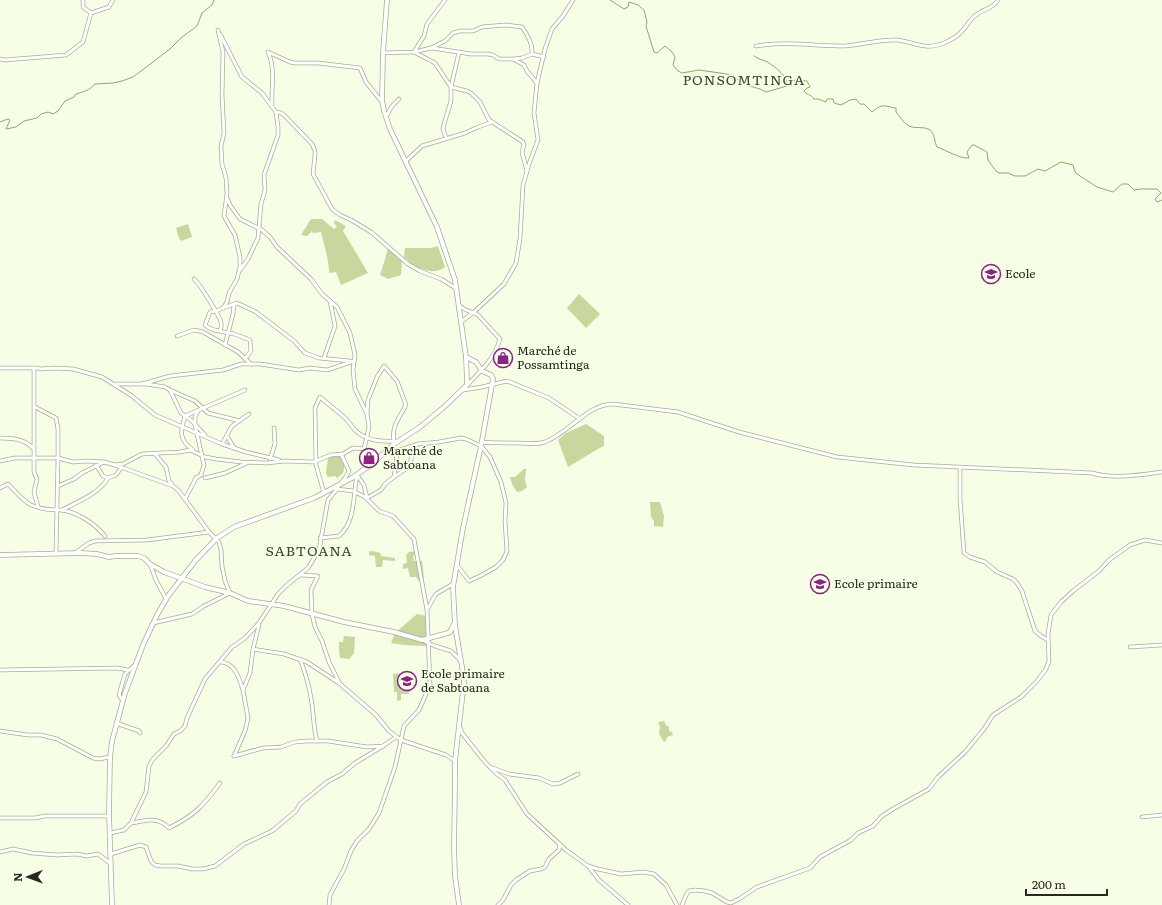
<svg xmlns="http://www.w3.org/2000/svg" width="1162" height="905" font-family="Literata,serif">
<style>
.green{fill:#c7d79d}
.lines{fill:none;stroke-linecap:round;stroke-linejoin:round}
.stream{stroke:#95a66b;stroke-width:1}
.minor-casing{stroke:#a6ad96;stroke-width:4.5}
.tertiary-casing{stroke:#a6ad96;stroke-width:5.5}
.minor{stroke:#fff;stroke-width:3}
.tertiary{stroke:#fff;stroke-width:4}
.labels{text-anchor:middle;stroke-width:3;stroke-linejoin:round;paint-order:stroke}
.poi-label{font-size:12px;fill:#272920;stroke:#f6fee5;text-anchor:start}
.quarter-label{font-size:14px;letter-spacing:1px;fill:#3f4430;stroke:#f6fee5}
</style>
<rect width="100%" height="100%" fill="#f6fee5"/>
<g class="green">
<path d="M311,219H322L334,229L337,227L334,223L335,220L346,226L343,231L368,273L341,285L336,272L329,273C329,259 324,246 321,232L313,233L312,231L307,236L301,235Z"/>
<path d="M188,224L192,237L181,241L179,238L176,228Z"/>
<path d="M389,246L402,259L401,275L388,279L380,275Z"/>
<path d="M438,246L445,267C431,277 414,267 404,257L405,248H431Z"/>
<path d="M579,294L600,314L586,328L567,308Z"/>
<path d="M586,424L604,436V446C591,452 581,460 568,467L558,440L566,433Z"/>
<path d="M339,455C346,459 345,466 343,473L337,478L335,476L329,477L327,476L326,473L328,458L332,456Z"/>
<path d="M524,469H526L525,480L527,487L522,491L517,492L512,484L510,477H515Z"/>
<path d="M650,502H660L664,516L663,527L654,526V521L651,517Z"/>
<path d="M369,551L378,552L381,554V556L395,558V561L383,560L382,567H376L375,556L369,555Z"/>
<path d="M417,551V553L413,556L414,561H422L424,578L420,582L416,577H410L408,568L403,569V564L407,563L406,555L409,552Z"/>
<path d="M417,614L426,616V646L404,645L391,643L395,633Z"/>
<path d="M344,636L355,637L354,653L349,659L340,658L339,652V642H343Z"/>
<path d="M405,673L406,690H409V694H401V700L397,701V692H394L393,674Z"/>
<path d="M664,721L666,725L669,727V731L672,732L673,735L667,737L666,741L664,742L659,734L660,726L658,723L659,722Z"/>
</g>
<g class="lines">
<g class="stream">
<path d="M610,0L624,9L628,7L629,2L638,5L644,10L647,22L646,26L654,52L657,53L665,46L672,52L675,57L673,65L678,71L682,73L699,70L727,74L737,79L743,84L760,89L766,92L787,86L795,80L807,81L810,87L807,88L804,91C806,95 811,94 814,99H818L826,102L827,99H833L834,103L841,105L850,100L856,99C859,102 858,105 864,104L872,112C876,109 880,105 885,106C889,106 892,108 896,108V112C900,116 903,123 909,126C915,129 925,126 930,130C935,134 934,141 937,147C946,150 960,159 969,158L967,152L972,145H974L987,152L988,160L996,171L999,173H1008L1015,176H1025L1038,169L1045,171L1061,162L1073,165L1075,172L1077,174L1097,187L1113,192L1122,184H1128L1134,190L1141,189H1157L1161,193L1155,199L1157,202L1162,200"/>
<path d="M754,56C759,60 766,60 772,65C775,67 782,73 784,76C786,80 786,82 789,85"/>
<path d="M0,122L8,119L10,120L6,129L16,127L24,121L37,118L41,114L48,112L53,114L58,111L65,101L74,97L76,94C83,92 90,90 95,84L113,83L122,81L133,77L149,65L171,48L181,38L197,26L202,13L212,5L214,0"/>
</g>
<defs>
<g id="minor">
<path d="M83,0V7L91,13"/>
<path d="M445,0L427,24L424,36L414,52L435,63L451,87L467,91L471,93L480,102L489,120L523,142L524,145L522,152L527,171"/>
<path d="M218,30L223,52L222,95L224,133L221,146L222,164L226,178L227,194L224,216L235,235L240,257V267L237,279L229,293L227,302L223,308L216,311L210,312L205,325C212,332 224,331 234,334C239,336 245,338 250,340L251,351L245,359"/>
<path d="M220,34L242,77L262,93L276,112L278,127V135L264,175L265,190L261,204L258,238L248,259L240,270"/>
<path d="M756,46C786,41 815,46 845,46C862,45 879,39 897,40C916,42 923,51 944,43C951,40 958,36 962,31C967,26 970,19 976,15C983,9 993,9 998,0"/>
<path d="M432,48L471,54H488L493,55L499,59H513L524,65L527,71L537,83"/>
<path d="M268,52L290,62L295,63H318L360,68L366,82L382,102"/>
<path d="M268,52C276,69 271,88 272,105"/>
<path d="M383,53L414,52L431,48L445,41L453,33L460,31H473L482,27L505,25L522,27C527,34 533,45 532,54L544,57"/>
<path d="M0,59L5,60L66,55L83,42L91,13L109,7L113,0"/>
<path d="M513,59L522,58L532,54"/>
<path d="M276,112L281,113L285,116L312,144L315,151V155L313,174L332,209L340,215L351,220L371,232L408,264L420,271L441,279L457,289"/>
<path d="M386,117L392,106L399,99"/>
<path d="M446,138L443,129L444,124L451,101V87L459,52"/>
<path d="M405,162L422,146L465,133L478,127L492,122"/>
<path d="M227,198L230,205L240,219L262,230L270,237L277,247L311,279L322,294L337,307L350,333L355,355L353,370L355,389L367,414"/>
<path d="M194,279C199,283 219,315 221,322C222,326 221,328 220,331"/>
<path d="M459,305C466,312 471,311 478,315L500,339C495,358 480,372 467,385"/>
<path d="M223,308L237,303L256,312L294,341L305,353L319,358L350,361"/>
<path d="M461,322L474,312L504,284L516,263L520,239L523,185L529,164L538,140L534,113L537,83L545,49L552,29L563,16L573,0"/>
<path d="M177,336L194,330L203,332L238,352L251,364"/>
<path d="M225,345L233,314L234,305"/>
<path d="M324,358L335,326L330,301"/>
<path d="M0,368H38L40,369L55,368L73,369L102,377L132,396L155,415L222,444L246,452L279,460"/>
<path d="M34,369V472L37,479L34,492L38,507"/>
<path d="M115,384H146L165,387L170,390L195,401L208,413L240,421"/>
<path d="M142,384L170,376L223,370L241,364H260L299,370L310,368L327,370L354,361"/>
<path d="M170,390L181,413L192,421L205,435"/>
<path d="M463,390L482,387L507,381L549,398L580,419"/>
<path d="M35,407L56,418L58,429V458L73,462L87,461L104,462L115,465L123,464L142,454L180,452L190,450L205,457L216,459L242,462L267,463L285,461L313,462L331,455L343,454L353,448L364,449L369,427L367,414L368,400L377,377L384,366L397,381L406,405C400,417 391,426 394,441"/>
<path d="M227,436L234,448"/>
<path d="M0,438C14,438 24,439 34,449"/>
<path d="M481,442C493,443 505,443 518,443C527,443 536,445 545,442C570,432 588,404 613,404L678,412L739,432L837,457L914,465L1092,473C1110,479 1143,475 1162,472"/>
<path d="M222,444L232,426L249,414"/>
<path d="M193,450C179,440 180,432 185,416L245,390"/>
<path d="M386,451L400,450L418,444L439,442L461,438L466,439L481,446L490,457L501,482L506,503L505,521L507,551L503,560L496,567L482,575L469,581L457,565"/>
<path d="M155,454L166,467L169,481L172,484"/>
<path d="M270,459L275,444L274,428"/>
<path d="M0,461L15,458H58L56,554"/>
<path d="M96,465L103,476L108,478L116,475L121,468"/>
<path d="M115,465L173,486L179,491L209,532L219,542L221,550L222,566L225,581L230,593L204,606L192,614L153,623"/>
<path d="M960,467V499L964,553L970,557L985,562L997,572L1013,579L1017,583L1022,591L1035,631L1041,636L1048,640"/>
<path d="M357,475L364,485L367,498L381,490L385,484L394,477L397,454V450"/>
<path d="M394,477L410,466L413,446"/>
<path d="M205,478L225,473L247,463"/>
<path d="M341,483L345,478L349,471L341,454"/>
<path d="M58,486L74,479L82,473L104,462"/>
<path d="M0,488L8,484C15,491 23,501 31,505C40,509 52,510 61,510C78,512 95,524 105,536"/>
<path d="M324,493L316,465L315,408L320,397C328,404 336,410 344,417C348,421 351,425 354,429C364,440 381,442 395,441"/>
<path d="M185,499L196,478L201,475L204,465L195,425V417L198,411"/>
<path d="M62,510C77,502 99,494 108,478"/>
<path d="M320,538L339,536C356,522 353,494 357,475"/>
<path d="M75,553L89,543L95,541L147,540L209,532"/>
<path d="M150,564L156,580L166,599"/>
<path d="M300,575L318,576L311,590L312,614L315,627L322,641L329,662L339,682"/>
<path d="M428,608L436,594L453,584"/>
<path d="M422,640L435,646L451,651L460,660"/>
<path d="M1130,647L1162,645"/>
<path d="M253,649L284,654L307,662L339,683L376,715L389,731L401,740L446,755L455,761"/>
<path d="M300,659C305,672 309,685 311,698C314,713 313,727 317,741"/>
<path d="M221,662C235,663 239,678 243,690"/>
<path d="M0,670L117,668L128,670"/>
<path d="M123,701L119,695L125,674L136,664"/>
<path d="M116,723L139,731L140,733"/>
<path d="M460,727L462,733L484,761L497,774L505,780L527,814L566,850L588,866L598,869L621,874L644,872L654,874L666,885L677,905"/>
<path d="M0,731L28,735H41L57,739L93,758L99,759L110,757"/>
<path d="M234,756L263,748L281,747L295,742L308,741H328L367,747L383,746L396,737"/>
<path d="M234,756L245,731L248,718L243,690L250,673L253,649L259,625"/>
<path d="M490,767L509,774L539,778L553,784L560,783L578,774"/>
<path d="M1142,817L1162,815"/>
<path d="M0,818H35L45,816H109"/>
<path d="M132,823C145,820 158,816 169,828C195,815 203,806 220,783"/>
<path d="M110,833L124,830L131,823L146,792L149,766L153,759L166,746L174,734L180,731L185,726L187,718L205,679L232,647L244,639L259,623L278,594L287,585L308,568L319,550L328,500L338,488"/>
<path d="M0,852L13,849L32,853L57,855L77,854L87,856L98,854L111,864"/>
<path d="M111,854L140,845L146,847L151,861L155,865L161,866H178L192,869H203L215,866L244,844L272,831L296,811L300,804L327,782L342,774L355,763L383,746"/>
<path d="M588,866L599,880L628,905"/>
<path d="M329,905L330,895L344,869L351,851L357,841L369,829L379,813L395,767L404,726L419,710L430,685L427,610L414,539L393,516L379,511L365,497L353,491L337,489"/>
<path d="M498,905L503,900L511,885L516,880L530,871L541,869L545,867L549,859L559,850L560,844"/>
<path d="M682,905L687,893L689,891L695,890L705,891L712,893L727,902L731,903L739,899L757,887L810,868L820,857L851,840L858,833L873,826L882,816L893,809L929,789L938,777L965,752L984,729L993,715L1021,697L1037,681L1046,669L1049,661L1048,634L1051,615L1061,602L1073,591L1099,571L1109,560L1130,545L1145,540L1162,543"/>
</g>
<g id="tertiary">
<path d="M0,555L81,553L97,554L109,557L116,556H138L144,558L150,564L164,572L205,587L230,593L248,601L284,606L344,622L394,632L422,640L448,633L450,632L454,624"/>
<path d="M112,905L109,813L110,757L112,741L125,693L143,645L157,615L168,596L195,561L217,538L234,527L314,498L352,478L373,463L394,444L420,427L444,407L467,385V381L466,357L455,280L437,227L390,129L384,111L382,100L383,53L387,0"/>
<path d="M459,905L455,876L454,848L455,782V761L464,682L463,673L455,626L453,587L463,528L481,446L493,379L491,375L482,371L476,362L466,357"/>
</g>
</defs>
<use href="#minor" class="minor-casing"/>
<use href="#tertiary" class="tertiary-casing"/>
<use href="#minor" class="minor"/>
<use href="#tertiary" class="tertiary"/>
</g>
<defs>
<symbol id="school-ring" viewBox="-11 -11 22 22"><circle r="9.5" fill="#f6fee5" stroke="#8c2084" stroke-width="1.5"/><path d="M0-5L7-2L0 1L-7-2ZM-4 1L0 2.5L4 1V4Q0 6-4 4Z" fill="#8c2084"/></symbol>
<symbol id="shop-ring" viewBox="-11 -11 22 22"><circle r="9.5" fill="#f6fee5" stroke="#8c2084" stroke-width="1.5"/><path d="M-5-2.5h2.3a2.7 3.5 0 0 1 5.4 0H5L5.5 6h-11ZM-1.5-2.5h3a1.5 2.3 0 0 0-3 0Z" fill="#8c2084"/></symbol>
</defs>
<g fill-rule="evenodd">
<use href="#school-ring" x="980" y="263" width="22" height="22"/>
<use href="#shop-ring" x="492" y="347" width="22" height="22"/>
<use href="#shop-ring" x="358" y="447" width="22" height="22"/>
<use href="#school-ring" x="809" y="573" width="22" height="22"/>
<use href="#school-ring" x="396" y="670" width="22" height="22"/>
</g>
<g class="labels">
<g class="poi-label">
<text x="1005" y="278">Ecole</text>
<text x="517" y="355">Marché de<tspan x="517" dy="14">Possamtinga</tspan></text>
<text x="383" y="455">Marché de<tspan x="383" dy="14">Sabtoana</tspan></text>
<text x="834" y="588">Ecole primaire</text>
<text x="421" y="678">Ecole primaire<tspan x="421" dy="14">de Sabtoana</tspan></text>
</g>
<g class="quarter-label">
<text x="744" y="85">PONSOMTINGA</text>
<text x="309" y="556">SABTOANA</text>
</g>
</g>
<g transform="translate(28 877) rotate(269)" stroke="#f6fee5" stroke-width="3" paint-order="stroke">
<path d="M0-3L7 15L0 10L-7 15Z" fill="#272920"/>
<text y="-6" font-size="11" font-weight="bold" text-anchor="middle" fill="#272920">N</text>
</g>
<path d="M1026 889v6h81v-6" fill="none" stroke="#272920" stroke-width="2"/>
<text x="1032" y="889" font-size="12" fill="#272920" stroke="#f6fee5" stroke-width="3" paint-order="stroke">200 m</text>
</svg>
